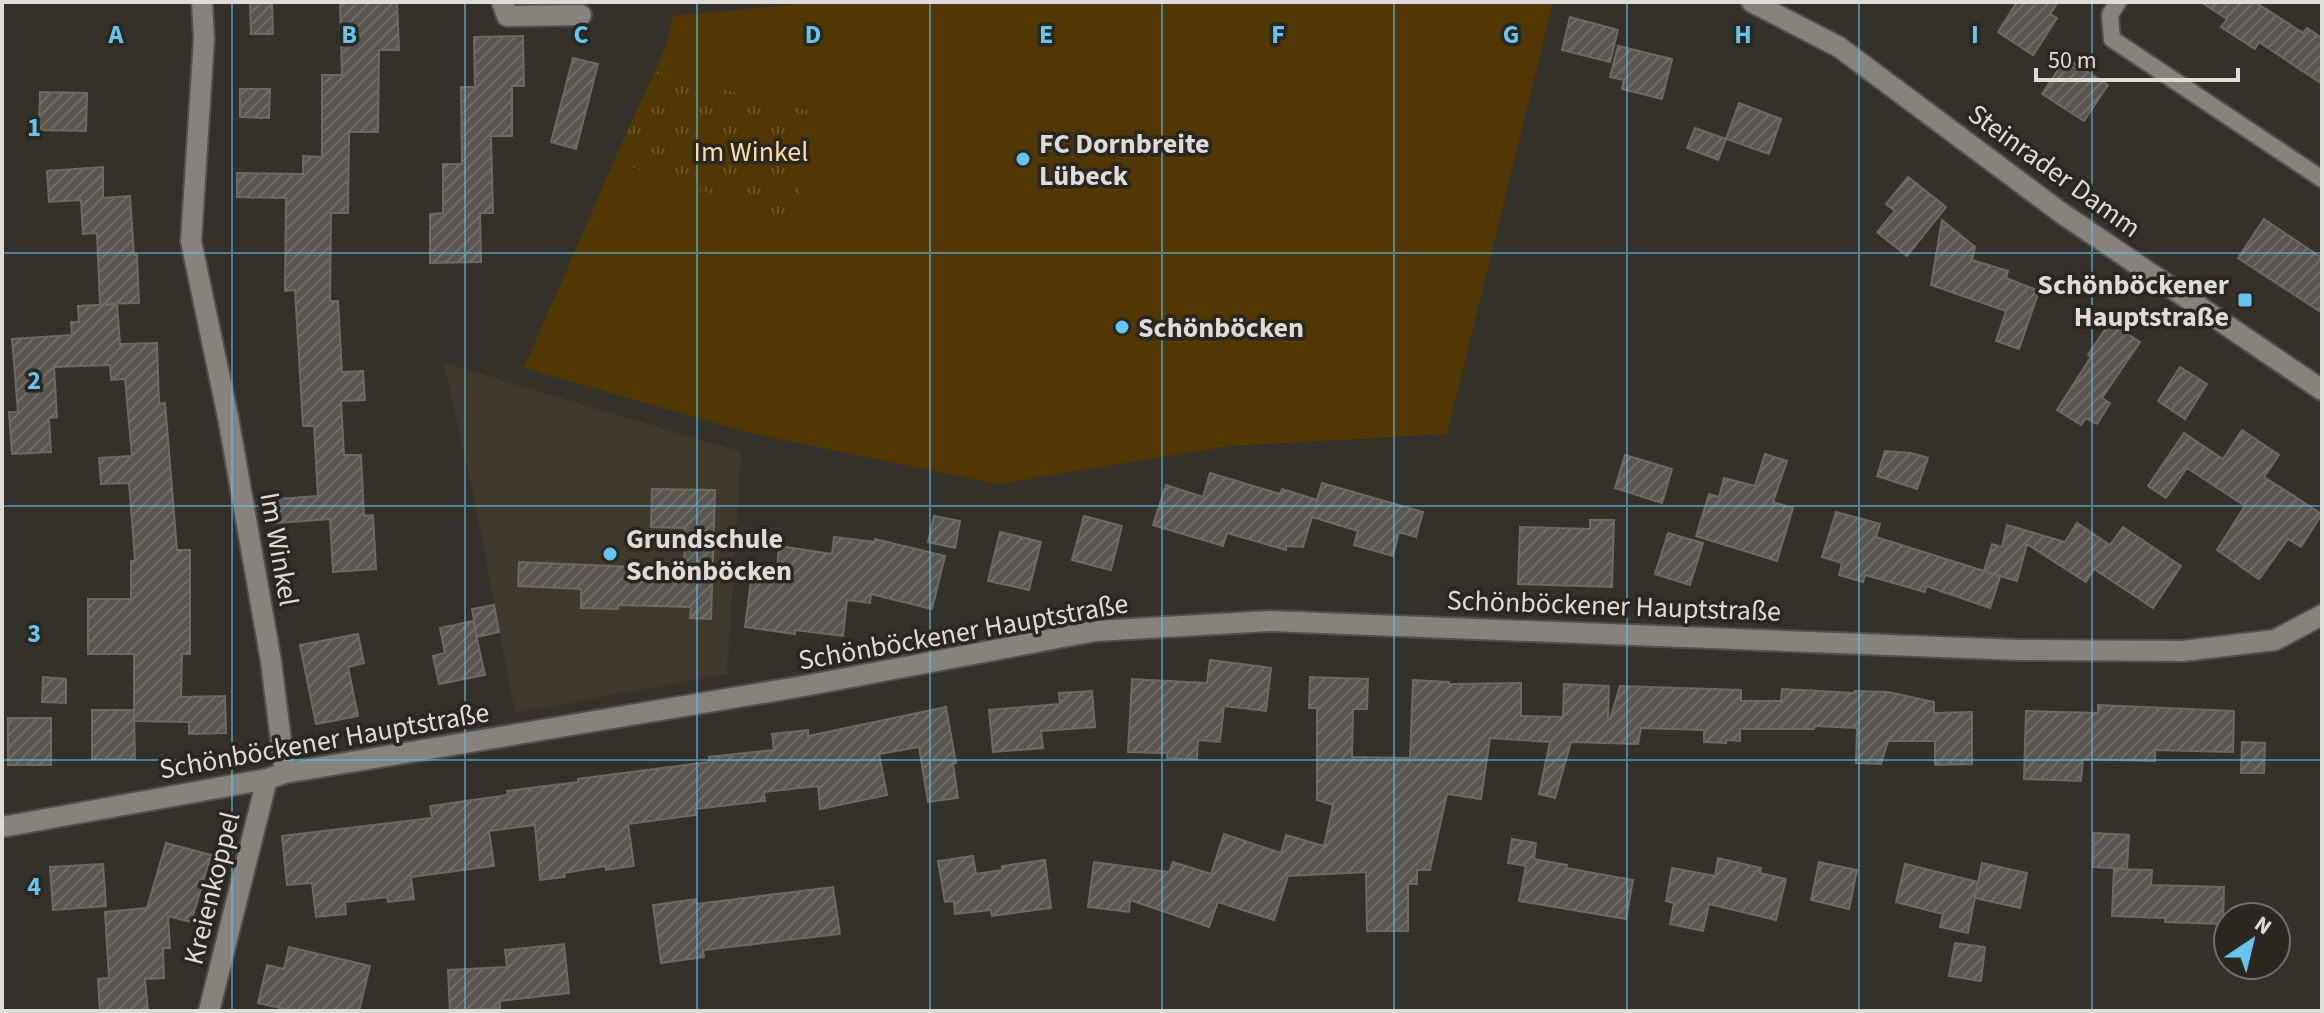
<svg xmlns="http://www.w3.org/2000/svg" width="2324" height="1013" font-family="'Source Sans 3',sans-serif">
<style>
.built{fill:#40392e}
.grass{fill:#513802}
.park{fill:url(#park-tufts)}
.building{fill:url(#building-hatch);stroke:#6e6a63;stroke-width:2}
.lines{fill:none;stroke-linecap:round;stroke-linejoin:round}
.service-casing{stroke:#52504b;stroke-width:20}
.minor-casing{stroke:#52504b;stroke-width:24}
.secondary-casing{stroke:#52504b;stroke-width:24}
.service{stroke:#86827c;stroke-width:16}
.minor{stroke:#86827c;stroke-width:20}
.secondary{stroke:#86827c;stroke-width:20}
.grid{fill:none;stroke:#66c4ef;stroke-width:2;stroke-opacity:0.55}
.poi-dot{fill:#66c4ef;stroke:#2a2721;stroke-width:3}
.labels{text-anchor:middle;stroke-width:7;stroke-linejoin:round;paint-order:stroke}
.poi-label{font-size:28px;font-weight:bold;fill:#dedcd9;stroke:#2a2721;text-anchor:start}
.park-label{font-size:28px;fill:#fcdca9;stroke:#2a2721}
.street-label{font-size:28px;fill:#dedcd9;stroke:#2a2721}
.grid-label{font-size:26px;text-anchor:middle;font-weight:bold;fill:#66c4ef;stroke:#2a2721;stroke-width:7;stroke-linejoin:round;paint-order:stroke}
</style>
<defs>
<pattern id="park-tufts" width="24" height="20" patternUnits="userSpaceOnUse" patternTransform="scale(2)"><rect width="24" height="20" fill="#513802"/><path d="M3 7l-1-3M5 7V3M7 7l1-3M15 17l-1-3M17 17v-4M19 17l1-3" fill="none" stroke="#6a5426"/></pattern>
<pattern id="building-hatch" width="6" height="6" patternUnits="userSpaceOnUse" patternTransform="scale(2)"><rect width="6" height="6" fill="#59564f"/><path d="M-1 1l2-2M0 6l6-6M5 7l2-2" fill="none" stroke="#706e68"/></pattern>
</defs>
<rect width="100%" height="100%" fill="#34312b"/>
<path class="built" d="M444,363L741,452L727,674L515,713L475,502Z"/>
<path class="grass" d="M818,2H1553L1447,434L1229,446L998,484L750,433L524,368L614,161L793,220L820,114L655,71L667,42L673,16Z"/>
<path class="park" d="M655,71L820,114L793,221L614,161Z"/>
<g class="building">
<path d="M250,2H272L273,34H251Z"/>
<path d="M340,2H397L399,50H379L378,132H349L348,213H331L330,301H338L342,372L363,371L365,400L341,401L344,455H361L364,516L373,515L376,569L333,572L330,519L267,524L265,500L318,496L314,426H303L295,290L285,291L286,198L237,197V173L303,174V156L322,157V75H342Z"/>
<path d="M2017,2H2058L2050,14L2057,18L2033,55L1998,32Z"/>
<path d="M2201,2H2255L2303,33L2307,28L2322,38V84L2259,42L2255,49L2221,27L2227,19Z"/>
<path d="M1570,17L1618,30L1610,62L1562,50Z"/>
<path d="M523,36L524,86H512V136H491L493,213H480L481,262L430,263V214L443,213V164H462L461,87H475L474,37Z"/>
<path d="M1618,46L1672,59L1662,99L1622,89L1624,80L1610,77Z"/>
<path d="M573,58L598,64L576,149L551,142Z"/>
<path d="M2066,58L2108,85L2084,121L2042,94Z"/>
<path d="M240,89H270L269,118L240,117Z"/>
<path d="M40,92L87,93L86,131L39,130Z"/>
<path d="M1739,103L1781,119L1769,154L1726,139Z"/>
<path d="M1695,128L1726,139L1718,160L1687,148Z"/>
<path d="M103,167V198L130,196L134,255H137L139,303L100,304L97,233L83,234L81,200L49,202L47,171Z"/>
<path d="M1908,177L1946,207L1907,256L1877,232L1895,211L1886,204Z"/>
<path d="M2264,219L2322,258V313L2238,258Z"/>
<path d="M1942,220L1975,247L1972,260L2008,271L2006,278L2039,291L2019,349L1996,341L2006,311L1931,285Z"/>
<path d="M117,304L120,344L157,343L159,404L165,403L177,550H190V654H182L181,697L225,696L226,733L189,734V722L134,721V654H88V599H131V561H135L129,483L101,484L99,458L132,456L125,379L111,380L110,365L54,367L57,417L49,418L51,452L12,454L9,412H18L12,339L72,335L71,322H79L78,306Z"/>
<path d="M2110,322L2140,342L2102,398L2110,403L2097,424L2086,418L2081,425L2057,410L2091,357L2088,355Z"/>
<path d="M2180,367L2207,384L2185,419L2158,401Z"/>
<path d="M2242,430L2279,455L2264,477L2322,514L2301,547L2288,539L2259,579L2217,550L2245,506L2187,468L2166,498L2148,486L2184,433L2223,459Z"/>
<path d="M1885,451L1911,453L1928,458L1917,489L1877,476Z"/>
<path d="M1765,454L1787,461L1773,502L1793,508L1777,561L1696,536L1709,494L1719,497L1724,478L1755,486Z"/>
<path d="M1625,455L1672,469L1662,503L1615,488Z"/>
<path d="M1210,473L1280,494L1282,489L1317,500L1303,547L1286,546V550L1227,533L1223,546L1153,525L1166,485L1203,497Z"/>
<path d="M1322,483L1423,512L1416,537L1399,532L1393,556L1354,545L1358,531L1312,517Z"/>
<path d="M652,489L715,490L711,619L690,618L691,607L618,605V609L581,608V589L518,586L519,562L684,569L685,528L651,527Z"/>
<path d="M1836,512L1880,524L1876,537L1984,571L1992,544L2002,547L2007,525L2065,542L2077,523L2110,545L2123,527L2181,566L2153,608L2094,569L2086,582L2027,544L2017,581L1987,572L2000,577L1990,608L1926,586L1925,592L1865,575L1863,582L1839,575L1842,563L1822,557Z"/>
<path d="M934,516L960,521L955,548L928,542Z"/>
<path d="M1084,516L1122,526L1111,570L1072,560Z"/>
<path d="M1590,520H1614L1612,587L1518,584L1520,527L1590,529Z"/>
<path d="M1000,532L1041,542L1029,590L988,581Z"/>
<path d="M1668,533L1703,543L1690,585L1655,574Z"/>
<path d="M834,537L875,542V539L945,556L932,609L871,594L870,603L847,600L843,636L795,630V634L745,627L753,565L777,568L779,546L832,554Z"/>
<path d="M494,605L499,632L477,637L472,609Z"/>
<path d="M473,621L485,675L439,684L433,656L445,653L440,628Z"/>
<path d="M358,634L364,663L348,667L358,716L316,724L300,645Z"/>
<path d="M1210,660L1271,668L1266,711L1224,706L1220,742L1198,740L1197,759L1167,758V753L1128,752L1132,679L1207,683Z"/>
<path d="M43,677L66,679V703L42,702Z"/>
<path d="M1310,677L1368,679L1367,709H1353L1352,757L1410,758L1413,680L1449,682V684L1521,683V716L1563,717L1564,684L1609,686L1608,718L1610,719L1620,686L1741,690V701H1781L1782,689L1855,693V691L1888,692L1934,702V713L1972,712V764L1935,765V741H1888L1881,764L1856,763L1857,728L1815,726L1814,729H1740V741L1726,740V743L1704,742V730L1641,728L1638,744L1571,742L1555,798L1539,794L1550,742L1490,738L1481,799L1447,794L1430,870H1417V884H1408V931H1367L1366,872L1288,876L1274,920L1218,902L1209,927L1130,900L1129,912L1088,907L1094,862L1169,872L1173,862L1211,874L1224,834L1281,853L1286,835L1324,846L1333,805L1317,800V708H1309Z"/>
<path d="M1092,691L1095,727L1041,731L1043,748L993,752L989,710L1060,704L1059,693Z"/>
<path d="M2098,705L2234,711L2233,752L2155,750V761L2083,759L2081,781L2024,779L2026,711L2098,713Z"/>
<path d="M946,707L956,763L953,764L958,798L928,802L919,747L879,754L887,795L820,809L818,786L764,792L765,801L695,809L696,815L628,824L634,866L606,870L605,866L564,873L565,877L540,880L535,825L489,831L494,866L411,877L414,899L388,902L387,897L345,902L346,914L316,917L312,883L287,885L282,836L432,818L430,806L508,795L507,791L578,782V779L709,762V757L774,750L772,734L808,730V736Z"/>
<path d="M92,710H134L135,759H92Z"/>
<rect x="8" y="718" width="43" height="47"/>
<path d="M2242,742L2265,743L2264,773H2241Z"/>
<path d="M2094,833L2129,835L2127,869L2093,867Z"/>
<path d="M1512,839L1536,843L1534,859L1567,865L1566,868L1633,880L1626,919L1519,901L1526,866L1508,863Z"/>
<path d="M166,843L211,855L191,922L168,916L170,948H163L164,978L145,979L148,1011H100L98,979L109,978L105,912L147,908Z"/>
<path d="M973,856L976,874L1002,870V866L1045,860L1051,908L992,916L991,910L955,914L954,901L945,902L938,861Z"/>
<path d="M1718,858L1761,868L1760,873L1786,879L1776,920L1709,904L1703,931L1670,924L1674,903L1666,901L1672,868L1715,876Z"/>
<path d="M1819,862L1857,870L1849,909L1811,900Z"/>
<path d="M1982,863L2027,873L2020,908L1975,898Z"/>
<path d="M103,864L106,906L53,910L50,867Z"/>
<path d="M1905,864L1978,882L1968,933L1940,927L1943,914L1896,902Z"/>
<path d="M2114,869L2152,870L2151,885L2224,887L2223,924L2165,922V918L2112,916Z"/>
<path d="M833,887L840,934L703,950L704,957L661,963L653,905L696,899L697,904Z"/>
<path d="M1955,943L1985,947L1981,981L1949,976Z"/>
<path d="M564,944L569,993L500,1001V1008L450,1011L448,970L507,967L505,950Z"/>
<path d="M289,947L370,966L359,1011H294L258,1003L267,965L284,969Z"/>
</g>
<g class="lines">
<defs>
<path id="service" d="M2118,2L2110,15L2112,39L2322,179"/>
<g id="minor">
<path d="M202,2L204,39L191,241L228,417L271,661L285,773"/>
<path d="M502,2L507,16L581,15"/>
<path d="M2,827L267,779L285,773L804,686L1095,631L1270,621L2019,650L2183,651L2275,640L2322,615"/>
<path d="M209,1011L267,779"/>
</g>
<path id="secondary" d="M1752,2L1839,47L2060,212L2322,390"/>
</defs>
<use href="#service" class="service-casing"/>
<use href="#minor" class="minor-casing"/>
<use href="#secondary" class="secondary-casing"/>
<use href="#service" class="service"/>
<use href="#minor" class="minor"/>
<use href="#secondary" class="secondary"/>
</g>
<path class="grid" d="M232,2V1011M465,2V1011M697,2V1011M930,2V1011M1162,2V1011M1394,2V1011M1627,2V1011M1859,2V1011M2092,2V1011M2,253H2322M2,506H2322M2,760H2322"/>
<g class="poi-dot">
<circle cx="1023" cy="159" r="8"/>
<rect x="2237" y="292" width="16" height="16" rx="4"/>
<circle cx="1122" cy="327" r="8"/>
<circle cx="610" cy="554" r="8"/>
</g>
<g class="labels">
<g class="poi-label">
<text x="1039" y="153">FC Dornbreite<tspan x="1039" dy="32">Lübeck</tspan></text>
<text x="2229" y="294" text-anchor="end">Schönböckener<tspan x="2229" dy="32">Hauptstraße</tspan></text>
<text x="1138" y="337">Schönböcken</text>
<text x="626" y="548">Grundschule<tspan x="626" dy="32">Schönböcken</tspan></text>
</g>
<g class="park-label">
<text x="751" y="161">Im Winkel</text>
</g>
<g class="street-label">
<text transform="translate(2055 170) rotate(36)" y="10">Steinrader Damm</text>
<text transform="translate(280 549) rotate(80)" y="10">Im Winkel</text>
<text transform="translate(1614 605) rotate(2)" y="10">Schönböckener Hauptstraße</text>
<text transform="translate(963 631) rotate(-10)" y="10">Schönböckener Hauptstraße</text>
<text transform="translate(324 740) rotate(-10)" y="10">Schönböckener Hauptstraße</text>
<text transform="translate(211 888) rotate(-76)" y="10">Kreienkoppel</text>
</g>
</g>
<g class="grid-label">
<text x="116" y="43">A</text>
<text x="349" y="43">B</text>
<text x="581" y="43">C</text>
<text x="813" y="43">D</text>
<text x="1046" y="43">E</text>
<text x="1278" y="43">F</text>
<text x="1511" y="43">G</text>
<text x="1743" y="43">H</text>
<text x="1975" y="43">I</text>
<text x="34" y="136">1</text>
<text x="34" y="389">2</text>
<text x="34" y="642">3</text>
<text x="34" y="895">4</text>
</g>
<rect width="2324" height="1013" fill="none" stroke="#dedcd9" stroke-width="8"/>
<g transform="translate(2252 941) rotate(35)"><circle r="38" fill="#2a2721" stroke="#726f6b" stroke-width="2"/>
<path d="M0-6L14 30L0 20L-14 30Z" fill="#66c4ef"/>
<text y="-12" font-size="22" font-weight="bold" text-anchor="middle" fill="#dedcd9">N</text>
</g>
<path d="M2036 68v12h202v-12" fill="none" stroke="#dedcd9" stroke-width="4"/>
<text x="2048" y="68" font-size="24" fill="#dedcd9" stroke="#2a2721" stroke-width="6" paint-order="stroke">50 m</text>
</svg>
